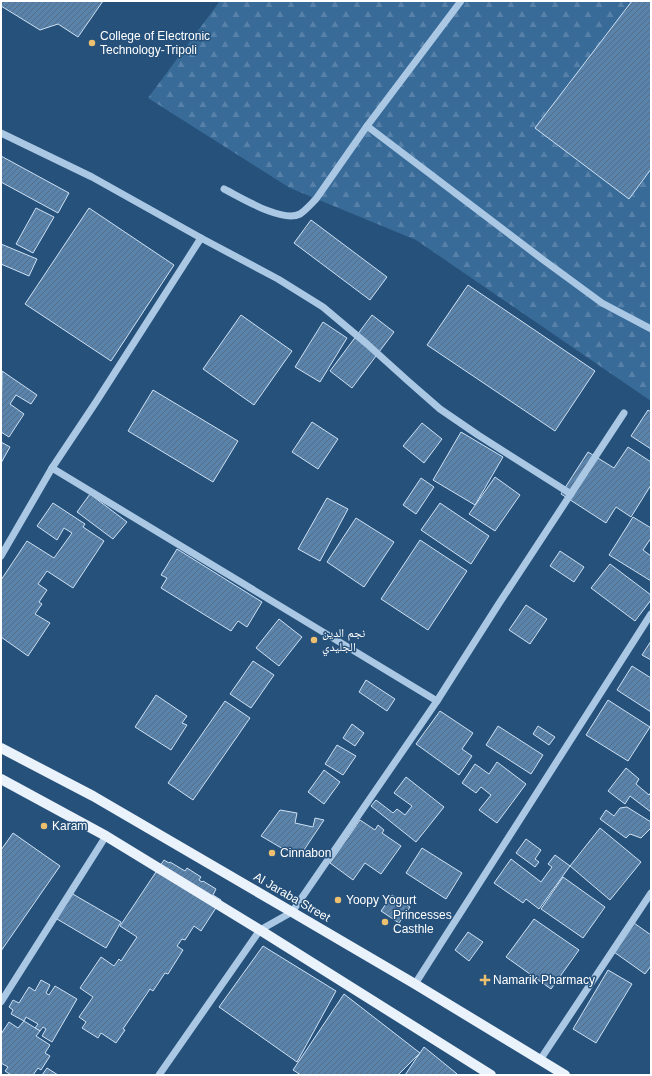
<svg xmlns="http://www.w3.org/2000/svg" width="652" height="1076" font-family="Arial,'Noto Naskh Arabic',sans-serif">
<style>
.forest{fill:url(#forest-firs)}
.building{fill:url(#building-hatch);stroke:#cde1f4}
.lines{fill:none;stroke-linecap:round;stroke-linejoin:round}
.minor{stroke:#aac8e4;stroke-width:7}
.major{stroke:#eaf2fc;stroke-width:10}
.poi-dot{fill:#edc06f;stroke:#26517b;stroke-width:1.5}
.labels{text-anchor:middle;stroke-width:3;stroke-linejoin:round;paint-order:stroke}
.poi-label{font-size:12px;fill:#fff;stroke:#26517b;text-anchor:start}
.street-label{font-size:12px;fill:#fff;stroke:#26517b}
</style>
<defs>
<pattern id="forest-firs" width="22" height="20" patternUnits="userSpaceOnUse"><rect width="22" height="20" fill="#396b99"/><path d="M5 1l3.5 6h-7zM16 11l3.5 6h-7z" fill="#5781a8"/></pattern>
<pattern id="building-hatch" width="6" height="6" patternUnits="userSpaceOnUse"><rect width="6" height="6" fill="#5a83ab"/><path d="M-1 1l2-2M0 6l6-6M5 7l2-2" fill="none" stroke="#546d85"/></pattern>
</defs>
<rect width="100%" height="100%" fill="#26517b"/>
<path class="forest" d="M220,1H651V401L416,240L290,188L148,98Z"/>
<g class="building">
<path d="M1,1H103L78,37L58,24L40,30L1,6Z"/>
<path d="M632,1H651V169L629,199L535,128Z"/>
<path d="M1,156L69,193L58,213L1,182Z"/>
<path d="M36,208L54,217L33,253L16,244Z"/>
<path d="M89,208L174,265L111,361L25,304Z"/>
<path d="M311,220L387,277L370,300L294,243Z"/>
<path d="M1,244L37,259L29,276L1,264Z"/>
<path d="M468,285L595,371L555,431L427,345Z"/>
<path d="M241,315L292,351L254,405L203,369Z"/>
<path d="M372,315L394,332L352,388L330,371Z"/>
<path d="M323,322L347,338L320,382L295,367Z"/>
<path d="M2,371L37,395L31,404L16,395L10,404L24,414L9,437L1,432Z"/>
<path d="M153,390L238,441L213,482L128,431Z"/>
<path d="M648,410L651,412V449L631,436Z"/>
<path d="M312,422L338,439L318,469L292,452Z"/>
<path d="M422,423L442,439L424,463L403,446Z"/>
<path d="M461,432L503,457L475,505L433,480Z"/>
<path d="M1,442L10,447L1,463Z"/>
<path d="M628,447L651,462V485L631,517L616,507L606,523L561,494L588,452L614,468Z"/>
<path d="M495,477L520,495L495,531L469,514Z"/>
<path d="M421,478L434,487L416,514L403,505Z"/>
<path d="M90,494L127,522L113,539L77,512Z"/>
<path d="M327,498L348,509L320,561L298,549Z"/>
<path d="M53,503L85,524L83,527L104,541L73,588L47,571L38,584L47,590L39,602L42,604L35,614L50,623L28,656L1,637V580L27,541L54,558L72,533L64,528L57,540L37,526Z"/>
<path d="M440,503L489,536L471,564L421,530Z"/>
<path d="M633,517L651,528V538L643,550L651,556V581L609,555Z"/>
<path d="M356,518L394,542L364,587L327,562Z"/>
<path d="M420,540L467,571L428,630L381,599Z"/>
<path d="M177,549L262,602L247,627L238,621L231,631L161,588L167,578L161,575Z"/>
<path d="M560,551L584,567L574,582L550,566Z"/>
<path d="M610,564L651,595V600L635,621L591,588Z"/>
<path d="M526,605L547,619L530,644L509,630Z"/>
<path d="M279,619L302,637L279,666L256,648Z"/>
<path d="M651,641V660L642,655Z"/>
<path d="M253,661L274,675L251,708L230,694Z"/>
<path d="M632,666L651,678V712L617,690Z"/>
<path d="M366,680L395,699L387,711L359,692Z"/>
<path d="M156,695L187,716L182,723L187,725L171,750L135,727Z"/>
<path d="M608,700L650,727L628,761L586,735Z"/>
<path d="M225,701L250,718L193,800L168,783Z"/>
<path d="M440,711L473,733L462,749L472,756L459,775L416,744Z"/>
<path d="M352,724L364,733L355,746L343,738Z"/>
<path d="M498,726L543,755L531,774L486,745Z"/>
<path d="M538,726L555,737L549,745L533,734Z"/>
<path d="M337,745L356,756L343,775L325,764Z"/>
<path d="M497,762L526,784L497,823L479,810L491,795L481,787L476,793L462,783L475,764L489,774Z"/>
<path d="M626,768L639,779L636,784L649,795L651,792V812L630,796L625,804L608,791Z"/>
<path d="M324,770L340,782L324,804L308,792Z"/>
<path d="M406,777L444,807L416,842L371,806L376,800L393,813L397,809L405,815L412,806L394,793Z"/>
<path d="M627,807L651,822V828L641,838L630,834L626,838L600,819L606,810L614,816L620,808Z"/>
<path d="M280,810L297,813L295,823L313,827L315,818L324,820L304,850L290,853L261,836Z"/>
<path d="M360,820L375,830L378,825L384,830L382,833L401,846L381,874L365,863L353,880L330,863Z"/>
<path d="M600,828L641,862L610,900L570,866Z"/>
<path d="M13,833L60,866L1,951V850Z"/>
<path d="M526,839L541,850L535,859L539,862L535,867L516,853Z"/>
<path d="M422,848L462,873L446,899L406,873Z"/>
<path d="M555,855L570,866L539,909L526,899L523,903L494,883L511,859L541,882L552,867L548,864Z"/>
<path d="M164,860L169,863L170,862L185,871L187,868L201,877L199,880L202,882L203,881L216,889L213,895L221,900L201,931L194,926L185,940L182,939L177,946L183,950L168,974L165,973L153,991L150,989L123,1029L125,1030L116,1043L101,1033L98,1038L82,1028L86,1022L79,1017L93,997L80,988L101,957L114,966L119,959L121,961L137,937L120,926Z"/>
<path d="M563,877L605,907L583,938L541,909Z"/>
<path d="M71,893L121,922L106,948L57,919Z"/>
<path d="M392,895L410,907L399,923L381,911Z"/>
<path d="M534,919L579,950L551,989L506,957Z"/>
<path d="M634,923L651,935V966L645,974L614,952Z"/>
<path d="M468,932L483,942L469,961L455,950Z"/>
<path d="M263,946L336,991L297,1062L219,1007Z"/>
<path d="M608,970L632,984L596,1043L573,1029Z"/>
<path d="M41,980L50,985L46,993L49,995L55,986L77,999L52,1042L42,1036L46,1029L43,1027L40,1031L35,1028L38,1024L26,1017L24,1021L11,1014L13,1010L9,1007L13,1000L19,1003L29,987L35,991Z"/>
<path d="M344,994L420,1053L398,1075H301L293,1070Z"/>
<path d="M24,1021L40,1031L36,1036L50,1045L45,1053L50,1056L41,1070L38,1068L33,1075H11L5,1071L8,1067L1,1063V1034L9,1022L18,1028Z"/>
<path d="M424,1047L456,1073L458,1075H405Z"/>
<path d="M47,1068L58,1075H42Z"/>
</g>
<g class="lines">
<g class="minor">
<path d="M367,126L542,259L602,303L651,329"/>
<path d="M1,133L92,177L201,238L96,402L52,468L1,556"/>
<path d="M224,189C242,198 282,223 300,214C306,210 311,204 316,199L367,126L461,1"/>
<path d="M201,238L278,279L323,307L367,344L408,381L440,409L478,435L571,494"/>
<path d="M52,468L437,701"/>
<path d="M415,984L651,614"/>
<path d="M1,1002L106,836"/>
<path d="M540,1060L651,893"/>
<path d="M159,1075L260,930L292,912L437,701L498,605L624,413"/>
</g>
<g class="major">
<path d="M1,748L93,796L292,912L415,984L565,1075"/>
<path d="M1,779L106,836L260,930L491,1075"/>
</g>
</g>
<g class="poi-dot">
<circle cx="92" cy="43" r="4"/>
<circle cx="314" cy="640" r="4"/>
<circle cx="44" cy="826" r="4"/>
<circle cx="272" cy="853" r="4"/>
<circle cx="338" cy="900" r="4"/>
<circle cx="385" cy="922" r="4"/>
<path d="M483 974h4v4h4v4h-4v4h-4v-4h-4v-4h4z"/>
</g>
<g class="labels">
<g class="poi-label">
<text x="100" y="40">College of Electronic<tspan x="100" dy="14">Technology-Tripoli</tspan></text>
<text x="322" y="637">نجم الدين<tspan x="322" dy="14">الجليدي</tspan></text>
<text x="52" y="830">Karam</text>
<text x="280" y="857">Cinnabon</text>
<text x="346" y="904">Yoopy Yogurt</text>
<text x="393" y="919">Princesses<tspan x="393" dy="14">Casthle</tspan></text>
<text x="493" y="984">Namarik Pharmacy</text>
</g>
<g class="street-label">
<text transform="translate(292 897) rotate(30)" y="4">Al Jaraba Street</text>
</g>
</g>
<rect width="652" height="1076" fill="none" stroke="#ffffff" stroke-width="4"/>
</svg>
